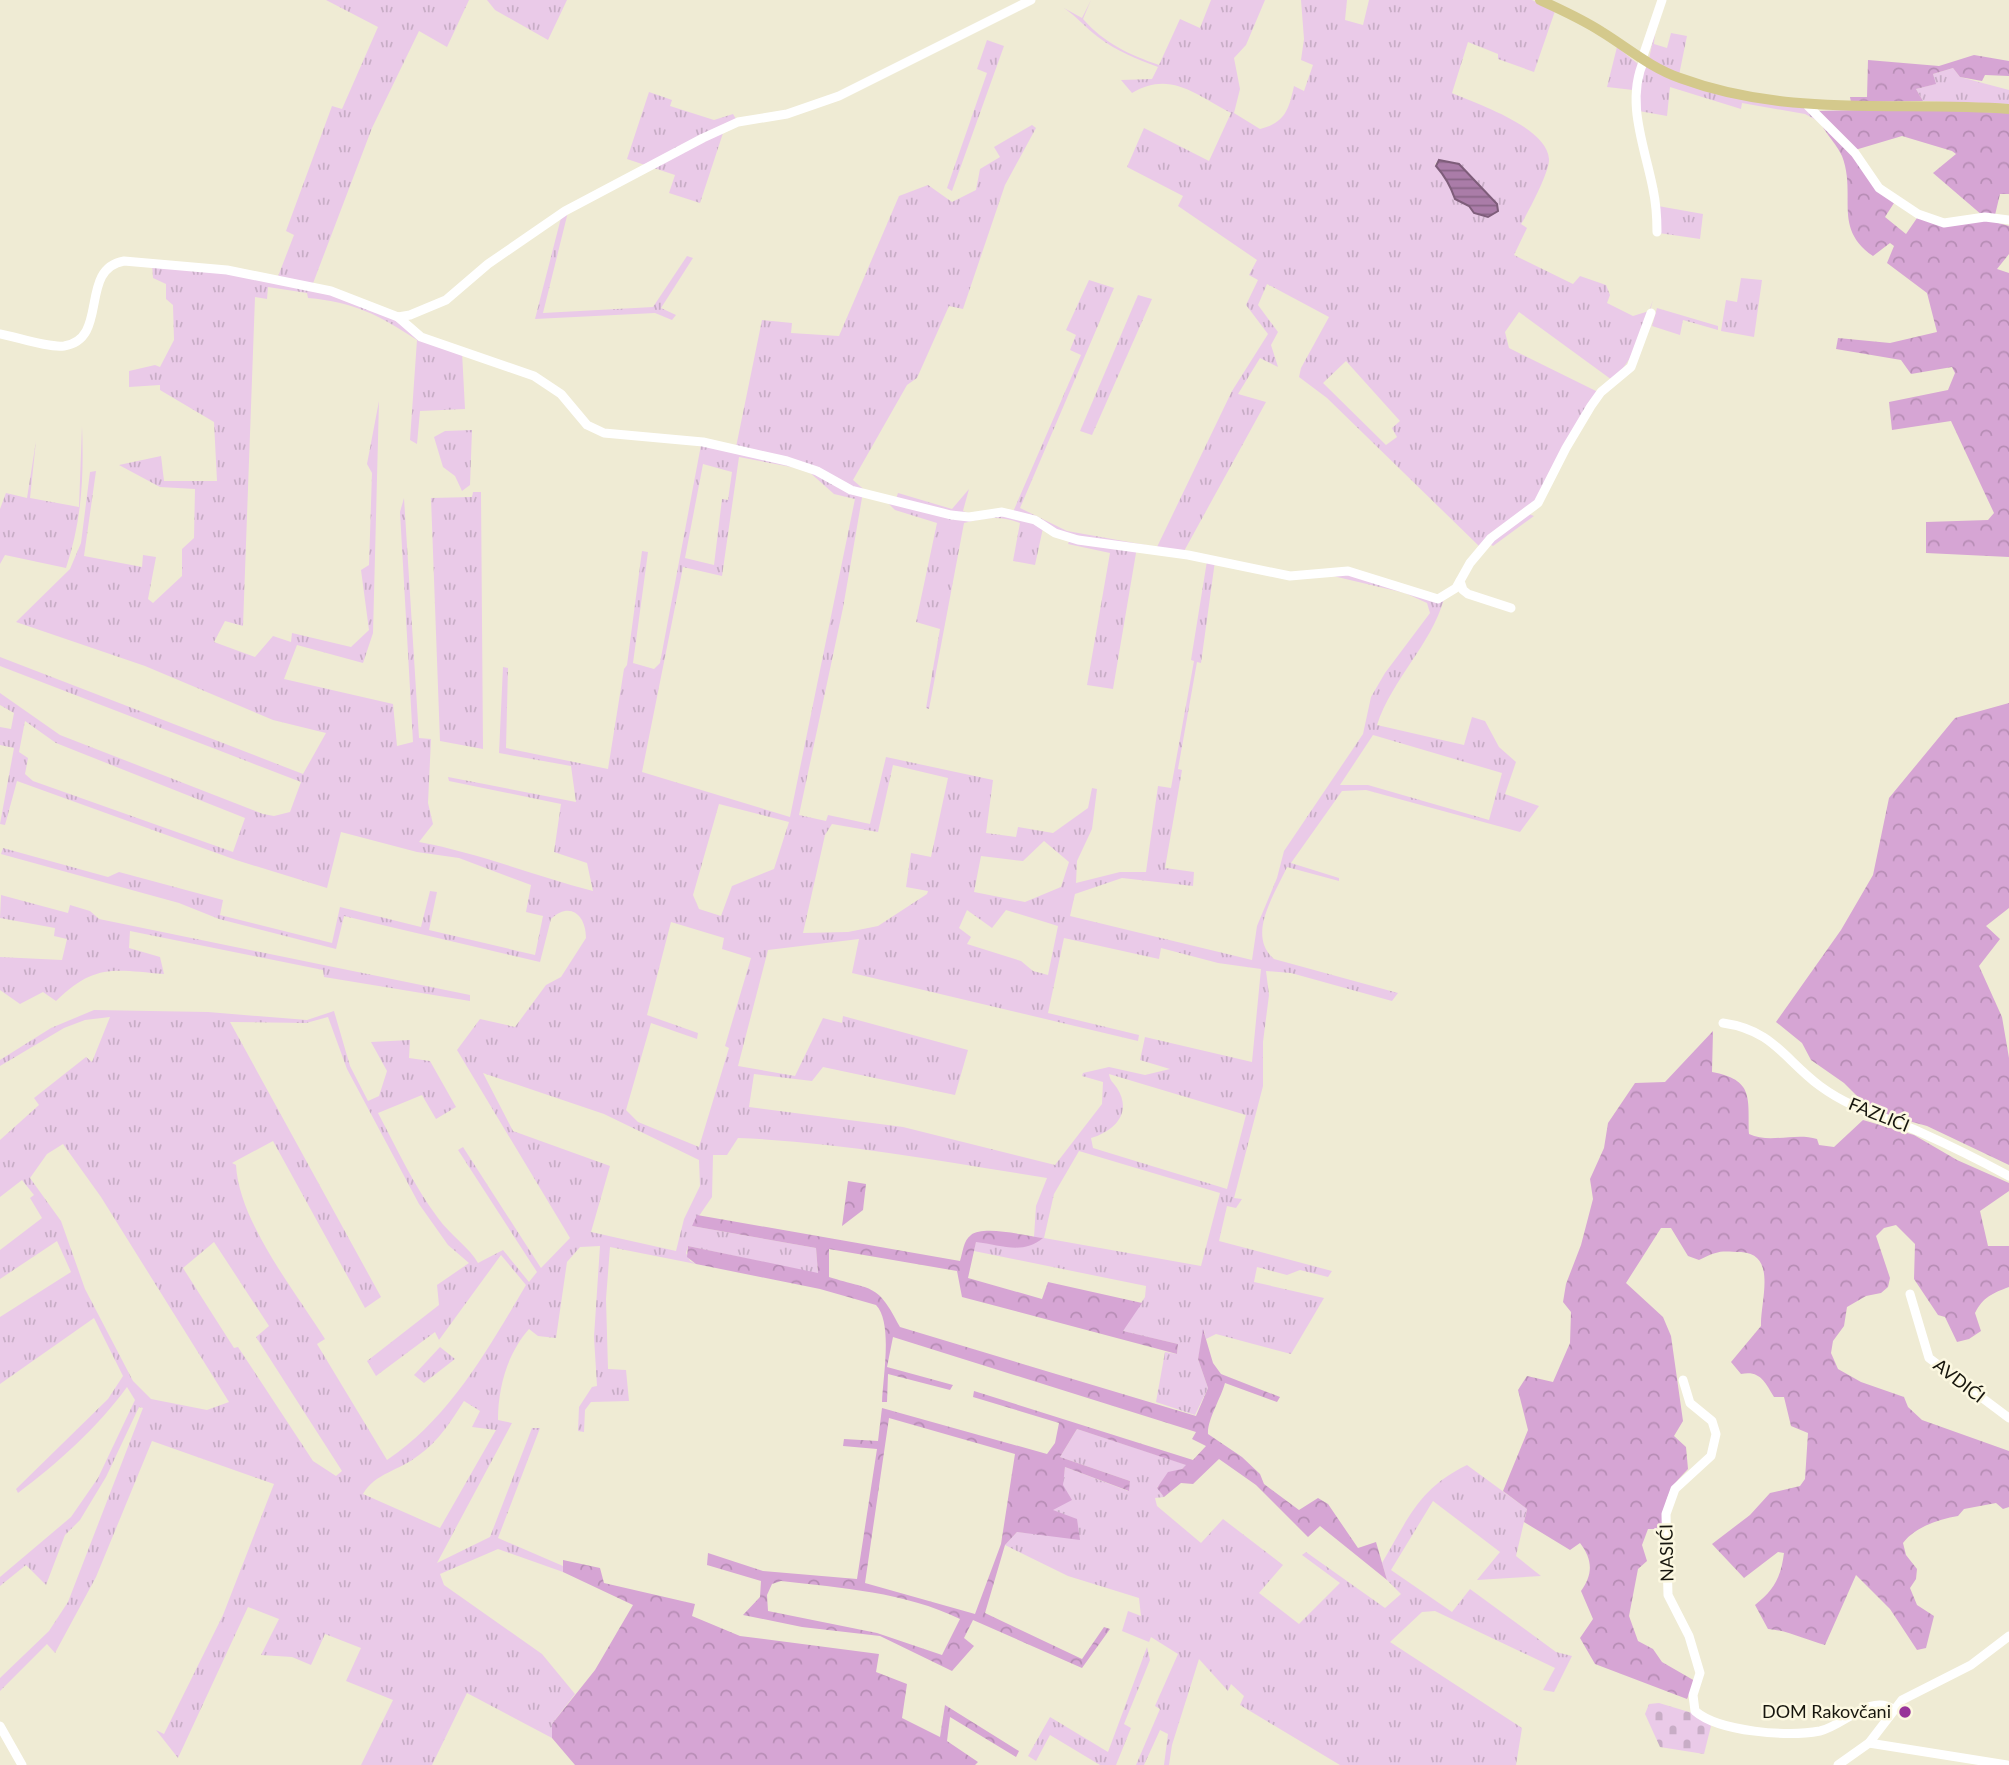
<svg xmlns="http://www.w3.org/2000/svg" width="2009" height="1765" font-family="Lato,sans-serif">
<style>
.grass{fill:url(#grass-tufts);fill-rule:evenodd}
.forest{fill:url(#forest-crowns);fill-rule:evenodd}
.cemetery{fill:url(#cemetery-stones)}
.water{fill:url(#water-rules);stroke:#7e5d7a;stroke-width:2}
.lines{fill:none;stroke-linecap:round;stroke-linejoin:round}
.minor{stroke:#fff;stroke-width:9}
.major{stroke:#d4c98c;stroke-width:10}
.poi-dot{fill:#983499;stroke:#fcf8e1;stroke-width:2.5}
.labels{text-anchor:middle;stroke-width:5;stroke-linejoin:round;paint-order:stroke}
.street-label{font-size:18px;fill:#17160e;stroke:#fcf8e1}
.poi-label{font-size:18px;fill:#17160e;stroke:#fcf8e1;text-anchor:end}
</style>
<defs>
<pattern id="grass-tufts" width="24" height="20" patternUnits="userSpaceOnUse" patternTransform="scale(1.75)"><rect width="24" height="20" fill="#eacae8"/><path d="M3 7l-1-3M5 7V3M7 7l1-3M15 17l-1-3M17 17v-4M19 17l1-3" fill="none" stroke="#c8adc6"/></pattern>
<pattern id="forest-crowns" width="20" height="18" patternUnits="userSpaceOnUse" patternTransform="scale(1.75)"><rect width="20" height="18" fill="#d6a5d4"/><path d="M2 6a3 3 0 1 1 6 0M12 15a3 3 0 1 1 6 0" fill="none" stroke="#b78db5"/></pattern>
<pattern id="cemetery-stones" width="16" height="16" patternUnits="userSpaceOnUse" patternTransform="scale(1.75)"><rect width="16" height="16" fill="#eacae8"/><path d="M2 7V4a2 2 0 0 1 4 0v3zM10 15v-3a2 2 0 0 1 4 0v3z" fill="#c8adc6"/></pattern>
<pattern id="water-rules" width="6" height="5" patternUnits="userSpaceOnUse" patternTransform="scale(1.75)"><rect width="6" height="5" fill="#aa7ca8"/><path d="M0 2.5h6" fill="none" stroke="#896587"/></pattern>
</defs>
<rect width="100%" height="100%" fill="#efebd4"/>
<g class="grass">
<path d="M326,0H469L447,47L419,31L372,128L312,286L277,279L294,235L286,231L332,106L342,109L378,27Z"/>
<path d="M487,0H567L548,40L495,10Z"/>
<path d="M1091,0L1083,19C1104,43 1130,55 1159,65L1180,19L1200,28L1211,0H1265L1246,45L1234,58L1240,89L1234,113L1260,129C1285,123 1289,109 1294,86L1304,91L1313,65L1301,60L1304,39L1301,0H1347L1345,20L1363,25L1369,0H1532L1555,11L1534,72L1498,59V54L1468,42L1452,93C1477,104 1547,127 1549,159C1550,171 1528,213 1521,224L1527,228L1514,255L1573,284L1580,276L1606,285L1610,295L1607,303L1633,316L1649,311L1653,300C1645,329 1634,360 1612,380L1519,312L1505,332L1509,348L1598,392L1529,514L1534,516L1493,546L1488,543L1480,547L1327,398L1299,377L1301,368L1329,317L1267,284L1258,305L1278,332L1271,345L1278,367L1260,358L1238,394L1266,402L1183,553L1137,547L1113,689L1087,685L1110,553L1068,544L1070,539L1043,528L1035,565L1013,561L1020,523C999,515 985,518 964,523L929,709L926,708L940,629L916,622L937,523L895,510L883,498L896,499L898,493L952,509L969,489L963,511L973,515L1013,512L1081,355L1070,350L1076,335L1066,330L1089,280L1114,288L1020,508L1067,531L1157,547L1232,391L1268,334L1246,305L1258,280L1249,275L1257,260L1178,206L1183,196L1127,167L1144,128L1209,161L1231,113C1196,95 1170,70 1132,93L1121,80L1152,79L1158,67C1137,59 1116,51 1098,37C1086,28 1077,17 1064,8L1082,18ZM1439,160L1459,164L1480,185L1497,211C1464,217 1451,185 1435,164ZM1346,361L1400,421L1392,428L1397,437L1386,445L1323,383Z"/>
<path d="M1655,31L1654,44L1667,48L1671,33L1687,36L1679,75L1649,59Z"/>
<path d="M987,40L1004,46L952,191L947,188L987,73L977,69Z"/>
<path d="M1617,47L1638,64L1633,90L1607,87Z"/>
<path d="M1646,66L1804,108L1818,121L1805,114L1742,103L1741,109L1670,87L1667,116L1639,111L1638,89Z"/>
<path d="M1953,68L1960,77L2009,90V104L1923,101L1916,89L1935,84L1933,74Z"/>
<path d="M649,92L672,100L670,106L714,120L733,114L739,124L724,130L700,203L669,193L675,175L627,159Z"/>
<path d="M1032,125L1036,128L1005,185L963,309L949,306L917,378L907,385L853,480L868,493L863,492L843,608L799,815L826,821L828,815L870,824L886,757L993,780L986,833L1016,837L1018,827L1053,833L1088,808L1092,788L1097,789L1092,829L1077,861L1076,883L1120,872H1146L1158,786L1171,788L1194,661L1191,660L1207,561H1215L1201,663L1197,662L1178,769L1182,770L1165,868L1194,872L1193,886L1122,878L1075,894L1070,916L1252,960L1257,926L1277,878L1284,851L1363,734L1371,697L1385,673L1430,613L1427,603L1405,593L1333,576L1336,571L1444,599C1431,645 1392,679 1377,725L1464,745L1472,717L1485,721L1499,747L1516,762L1505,794L1539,806L1520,832L1366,790L1342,791L1291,863L1339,878V881L1287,867C1275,894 1246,935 1274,959L1398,993L1392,1001L1291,973L1266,971L1269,995L1263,1042V1086L1234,1198L1242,1199L1236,1208L1227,1206L1219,1241L1332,1271L1328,1277L1300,1270L1287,1275L1257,1267L1254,1282L1324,1298L1291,1354L1216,1334L1206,1339L1204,1331L1198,1359L1208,1388L1195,1415L1156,1402L1165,1352L1177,1354L1178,1344L1122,1331L1145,1297L1146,1286L974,1251L976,1241L997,1245L1042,1238L1034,1237L1036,1206L1047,1178C945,1162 842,1142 738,1138L727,1155H713L712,1197L692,1226L816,1248L818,1274L688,1246L686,1253L690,1261L696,1264L610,1247L606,1299L608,1369L626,1370L629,1401L591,1402L585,1410L584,1432L578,1431L579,1407L592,1387L597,1386L594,1337L600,1246L580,1247L567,1262L556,1338L538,1336L529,1329C507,1354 498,1388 498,1420L512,1423L437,1563L490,1537L532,1428H540L498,1538L563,1566V1572L498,1549L440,1574L444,1585L542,1654L575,1694L552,1724V1738L467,1693L432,1765H361L393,1700L346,1681L361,1648L325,1634L311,1665L292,1657L261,1655L279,1619L248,1607L178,1758L156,1730L164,1734L223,1615L274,1484L152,1441L96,1577L55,1653L47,1644L0,1691V1678L49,1631L68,1602L143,1408L139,1407L106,1477L80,1520L65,1535L46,1585L26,1565L0,1586V1577L71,1517L98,1478L135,1400L127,1387C98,1427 58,1463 18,1493L16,1489L108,1399L123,1376L94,1318L0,1384V1317L71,1272L57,1241L0,1279V1250L42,1218L30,1198L34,1195L22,1180L0,1197V1140L39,1105L34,1098L86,1057L92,1062L110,1017L85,1020L64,1028L0,1066V1060L51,1028L94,1010L208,1012L307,1020L334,1011L350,1066L368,1101L379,1096L387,1071L371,1042L410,1040L409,1058L430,1061L456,1107L436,1119L422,1095L378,1113C397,1149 414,1186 438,1218C450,1235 470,1248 478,1263L503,1250L529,1282L537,1272L458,1150L463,1147L541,1268L570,1238L457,1050L480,1019L515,1027L546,985L561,977L586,938C586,915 570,901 551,919L540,962L344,916L336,949L219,919L179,903L1,854L3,848L108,877L119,872L223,900L220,915L332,943L340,907L421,927L430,891L437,892L429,930L535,955L543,916L526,912L531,885L459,858L417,852L341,832L327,888L236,860L17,781L5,825L0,824L14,748L0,745V727L11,729L14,713L0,705V693L60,735L263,814L274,816L290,812L301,782L0,666V657L303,774L326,733L273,720L145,666L16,622L70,569L81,543L90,472L96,471L84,556L142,567L143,555L156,557L148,599L153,603L182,576V549L194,538L195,489L160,487L119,465L161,456L164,481H217L214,422L160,390V385L129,387V371L155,365L160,367L174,340L173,305L166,299V284L153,278L152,263L199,266L339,295L393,318L417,336L462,352L465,409L420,411L417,444L410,440L417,340C379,315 354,302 308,298L307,293L268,287L267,299L255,297L243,626L225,621L214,642L255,657L273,636L291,642L292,633L351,647L369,630L361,570L369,565L372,473L367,464L379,401L373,633L363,663L297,645L284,679L393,704L397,746L413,742L400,512L404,498L419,738L431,739L428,803L433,824L419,842C479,853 535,876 593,891L587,863L554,852L561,804L449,781L448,777L576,802L571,766L499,753L503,667L508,668L506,748L608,769L624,669L627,665L642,551L648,552L633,663L654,669L660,663L701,445L735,452L762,320L792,323L791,333L839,336L899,196L928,185L952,202L976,190L980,169L1000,157L994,147ZM739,457L807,470L834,494L855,499L790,817L642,772L683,567L722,576ZM703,464L732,472L728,500L722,499L714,565L685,558ZM25,721L56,743L245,818L233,852L33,781L25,774L28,758L19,752ZM1373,735L1502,773L1489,820L1368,785H1340ZM893,765L948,778L931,857L911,853L906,887L928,891L927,894L878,926L848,932L803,933L825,835L832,824L878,832ZM719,804L789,822L774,869L732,886L721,916L699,909L693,895ZM1044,841L1069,862L1061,887L1025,902L974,892L981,856L1023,861ZM967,910L992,928L1006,910L1058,926L1048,975L1033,971L1021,961L967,944L971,937L959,928ZM671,922L724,938L722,949L751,958L725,1046L729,1048L699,1147L638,1122L626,1110L651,1023L697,1039L698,1033L647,1015ZM1064,938L1159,959L1161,948L1218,963L1261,969L1252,1062L1145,1037L1140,1060L1170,1069L1145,1075L1109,1067L1083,1073L1082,1076L1103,1082L1102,1104L1055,1165L903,1127L749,1107L754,1074L812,1081L823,1067L955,1095L968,1050L843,1016L842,1023L823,1018L795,1076L738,1066L768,950L859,939L852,973L1138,1041L1139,1035L1048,1013ZM328,1017L347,1069L419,1204L448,1245L469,1263L437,1285L439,1305L367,1361L376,1376L435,1332L439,1340L501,1255L526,1285C488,1349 450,1418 387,1460L317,1344L325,1339C295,1291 239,1222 236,1165L232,1163L273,1141L365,1308L381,1297L230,1022L306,1023ZM483,1073L604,1114L699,1160L700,1186L684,1219L676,1251L591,1232L610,1166L513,1131ZM1109,1074L1246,1115L1227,1189L1093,1148L1091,1138C1114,1131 1133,1113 1117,1088C1113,1082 1110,1081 1109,1074ZM63,1144L101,1197L229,1402L207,1410L151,1399L133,1381L85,1289L61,1221L30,1178L47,1154ZM1079,1151L1220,1193L1201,1266L1044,1238L1054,1194ZM214,1242L269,1326L256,1337L342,1471L336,1476L313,1461L238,1347L234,1348L183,1268ZM464,1401L480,1411L472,1427L496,1430L440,1528L363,1494C375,1473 399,1471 419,1455C439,1441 451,1421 464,1401Z"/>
<path d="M1658,206L1703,214L1700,239L1659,233Z"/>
<path d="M568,212L543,313L653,307L687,256L693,258L661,308L676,315L672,320L655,313L535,319L562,214Z"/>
<path d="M1741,278L1762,280L1754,337L1721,331L1726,300L1737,302Z"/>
<path d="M1138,295L1152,299L1092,435L1080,431Z"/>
<path d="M1657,308L1718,326V330L1683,320L1680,335L1652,326Z"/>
<path d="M82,426C84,476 82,520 66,568L5,555L0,564V509L6,493L27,498L36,441L30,498L79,507Z"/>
<path d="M472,430L470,485L462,491L455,476L443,467L434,437L445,431Z"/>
<path d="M473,492H481L483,749L440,741L431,498L472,497Z"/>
<path d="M1,895L68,913L70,905L90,911L99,919L470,995V1001L324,977L323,970L130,931L129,948L160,957L164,974C114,970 95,963 56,1001L43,992L20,1004L0,990V957L62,960L67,939L54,936L55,928L0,918Z"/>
<path d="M440,1347L455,1359L424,1383L414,1375Z"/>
<path d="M1077,1429L1187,1465L1157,1487L1164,1497L1155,1498L1157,1506L1201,1543L1223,1519L1283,1565L1259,1593L1299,1624L1340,1583L1302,1555L1306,1552L1385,1608L1401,1594L1387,1580L1382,1563C1408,1519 1419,1488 1467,1465L1527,1509L1516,1556L1541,1576L1477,1580L1500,1552L1433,1501L1391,1570L1452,1612L1470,1589L1556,1652L1572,1656L1554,1692L1543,1690L1555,1668L1435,1611L1422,1612L1390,1642L1522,1728L1516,1765H1340L1240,1705L1244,1696L1231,1684L1228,1691L1199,1659L1172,1745L1169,1765H1164L1168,1734L1160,1730L1144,1765H1136L1160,1709L1155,1706L1178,1654L1151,1637L1149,1642L1122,1631L1128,1611L1141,1616L1139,1598L1068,1576L1005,1545L1017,1532L1029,1533C1050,1512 1061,1497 1065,1467L1128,1491L1130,1481L1060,1457Z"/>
<path d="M1147,1647L1150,1660L1124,1724L1131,1728L1116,1765H1100L1050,1735L1036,1761L1028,1756L1050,1717L1108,1752Z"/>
</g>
<g class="forest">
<path d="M1974,55L2009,61V76L1985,75L1982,81L1960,77L1953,68L1933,74L1936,84L1916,89L1923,101L1851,102L1850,97H1867L1868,60L1939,66Z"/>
<path d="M1901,109L2009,113V194H2000L1995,215H1982L1933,173L1956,154L1952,151L1902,136L1855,150L1818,111Z"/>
<path d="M1820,120L1894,203L1885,217L1906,234L1917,218L1942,225L1984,219L2009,226V254L1997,269L2009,273V557L1926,553V522L1988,520L1994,513L1951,421L1892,430L1889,402L1948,390L1955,373L1952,367L1911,374L1901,360L1836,349L1838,338L1890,343L1937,332L1927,293L1887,263L1894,246L1890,243L1873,256C1832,228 1857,195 1842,156C1837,144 1822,130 1820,120Z"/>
<path d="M2009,703V908L1986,926L2000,939L1979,966L2002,1017L2009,1058V1165L1927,1126L1872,1111L1844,1083L1811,1060L1802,1043L1776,1022L1841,930L1873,875L1889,798L1955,718Z"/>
<path d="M1713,1031L1712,1072C1754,1080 1748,1097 1749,1134C1770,1144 1795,1132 1817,1139L1819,1145L1834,1147L1863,1120L1914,1135L1957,1160L2009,1183V1191L1980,1211L1988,1246H2009V1287C1993,1293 1983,1297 1975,1313L1981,1331L1969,1339L1957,1342L1945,1317L1938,1315L1914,1279L1915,1244L1896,1225L1884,1228L1876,1236L1890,1278L1888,1287L1881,1293L1866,1296L1847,1307L1844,1326L1833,1341L1831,1353L1838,1369L1861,1382L1904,1397L1908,1407L1922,1420L2009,1451V1507L2003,1509L1996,1503L1964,1509L1958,1516C1939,1519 1915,1527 1903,1543L1906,1555L1917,1569L1916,1579L1910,1588L1917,1605L1934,1616L1926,1648L1917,1650L1890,1609L1856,1575L1825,1645C1806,1640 1786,1630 1768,1629L1755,1605C1774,1590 1781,1577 1784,1553L1778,1552L1744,1578L1712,1544L1750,1515L1770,1493L1800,1486L1805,1479L1808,1433L1791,1426L1784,1397H1774C1765,1382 1760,1370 1741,1374L1731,1362L1761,1326C1760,1302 1778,1254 1741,1252C1720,1251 1719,1250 1699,1260L1688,1256L1671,1228H1661L1626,1283L1663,1317L1671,1336L1683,1421L1674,1436L1686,1447L1688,1469C1668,1489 1663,1501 1664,1529H1648L1642,1545L1647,1561L1638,1569L1629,1616L1638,1641L1653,1649L1662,1662L1695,1681L1687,1699L1595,1664L1580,1638L1593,1619L1581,1591C1593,1574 1593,1560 1580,1543L1570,1550L1524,1522L1527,1509L1503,1491L1528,1430L1518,1390L1527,1376L1553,1382L1570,1343L1571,1312L1563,1302L1566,1284L1581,1245L1593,1199L1590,1179L1604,1148L1608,1123L1635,1083L1665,1082Z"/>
<path d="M848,1181L866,1184L863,1210L842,1226Z"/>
<path d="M697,1215L960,1261C963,1252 963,1241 971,1235C984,1225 1026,1236 1043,1238C1023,1255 1001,1245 976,1242L968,1278L1042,1299L1048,1282L1142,1303L1123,1331L1178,1344L1177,1354L962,1297L957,1271L829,1249V1277C873,1291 877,1282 900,1327L1196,1416L1208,1388L1198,1359L1203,1329L1213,1363L1221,1374L1280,1397L1277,1402L1225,1383C1221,1398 1207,1420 1208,1434L1242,1457L1260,1474L1264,1484L1299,1510L1318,1498L1328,1504L1358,1548L1376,1542L1387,1580L1320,1526L1308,1537L1256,1485L1219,1459L1193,1484L1181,1483L1164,1497L1157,1488L1168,1472L1182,1469L1186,1465L1077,1429L1060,1457L1130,1481L1129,1491L1065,1467L1063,1485L1072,1500L1053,1510L1077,1519L1080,1540L1017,1532L1005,1545L985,1613L1082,1659L1104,1627L1110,1629L1082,1668L973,1620L964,1638L974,1646L952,1671L880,1636L802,1627L743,1615L760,1597L761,1581L707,1565L708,1553L763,1571L857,1579L877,1449L843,1446L844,1439L878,1441L882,1408L1047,1454L1055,1443L1059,1423L973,1397L974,1391L1193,1460L1206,1446L1192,1439L1196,1432L893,1337L887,1367L953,1385L950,1390L888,1374L887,1402H882C883,1376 893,1323 876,1305L820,1289L696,1264L687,1257L688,1246L818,1273L816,1248L692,1226ZM889,1418L1015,1454L1001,1544L975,1614L865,1583ZM781,1581C841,1588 905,1592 960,1619L942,1655L877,1633L768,1611L767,1595L772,1584Z"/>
<path d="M563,1560L600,1568L604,1583L695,1604L692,1616L740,1636L879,1654L876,1672L907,1684L902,1718L940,1737L945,1705L1019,1751L1016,1757L950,1717L947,1741L978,1762L975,1765H575L552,1738V1724L595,1670L633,1605L563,1572Z"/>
</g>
<path class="cemetery" d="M1659,1703L1699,1715L1711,1726L1704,1754L1660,1747L1645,1714L1649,1704Z"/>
<path class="water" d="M1439,160L1459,164L1497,204L1498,211L1488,217L1474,213L1469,206L1455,199C1451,187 1444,175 1436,166Z"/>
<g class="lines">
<g class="minor">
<path d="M1642,59L1662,0"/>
<path d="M1644,60C1625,102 1645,147 1653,189C1656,203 1657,218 1657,232"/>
<path d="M1808,106L1855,153L1879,188L1918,214L1944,223L1985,217L2009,220"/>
<path d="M398,317L421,337L534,376L561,394L587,425L604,433L703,442L787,461L817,471L851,490L951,515L969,517L1002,512L1035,520L1055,533L1078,540L1188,555L1290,576L1348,571L1438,599L1456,588L1470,563L1491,538L1538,503L1566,448L1591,406L1601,392L1631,367L1651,313"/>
<path d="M0,334C17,337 48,348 64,346C110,339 78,269 124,261L227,270L331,291L398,317L410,315L446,300L488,264L565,211L703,138L738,122L787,114L839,96L1031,0"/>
<path d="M1460,581L1463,590L1468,594L1511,608"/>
<path d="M1723,1023C1773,1030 1784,1059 1820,1086C1854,1111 1885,1116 1922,1133C1951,1146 1981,1161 2009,1176"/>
<path d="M1910,1294L1929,1358L2009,1418"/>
<path d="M1683,1380L1690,1403L1712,1421L1716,1434L1711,1456L1675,1489L1666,1514L1668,1595L1689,1636L1700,1673L1693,1695L1695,1711C1719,1732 1788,1737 1820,1731C1843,1726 1870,1694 1893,1709"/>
<path d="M0,1726L22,1765"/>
<path d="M1869,1743L2007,1765"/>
<path d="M1838,1765L1869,1743L1902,1700L1971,1665L2009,1636"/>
</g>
<path class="major" d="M1540,0C1562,10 1582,19 1602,32C1628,48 1651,68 1680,78C1788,118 1897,101 2009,109"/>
</g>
<circle class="poi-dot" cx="1905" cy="1712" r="7"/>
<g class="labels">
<g class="street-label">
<text transform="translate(1879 1115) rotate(22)" y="6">FAZLIĆI</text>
<text transform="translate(1959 1381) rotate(38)" y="6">AVDIĆI</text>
<text transform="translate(1667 1553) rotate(-91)" y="6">NASIĆI</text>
</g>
<g class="poi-label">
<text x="1891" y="1718">DOM Rakovčani</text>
</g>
</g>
</svg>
